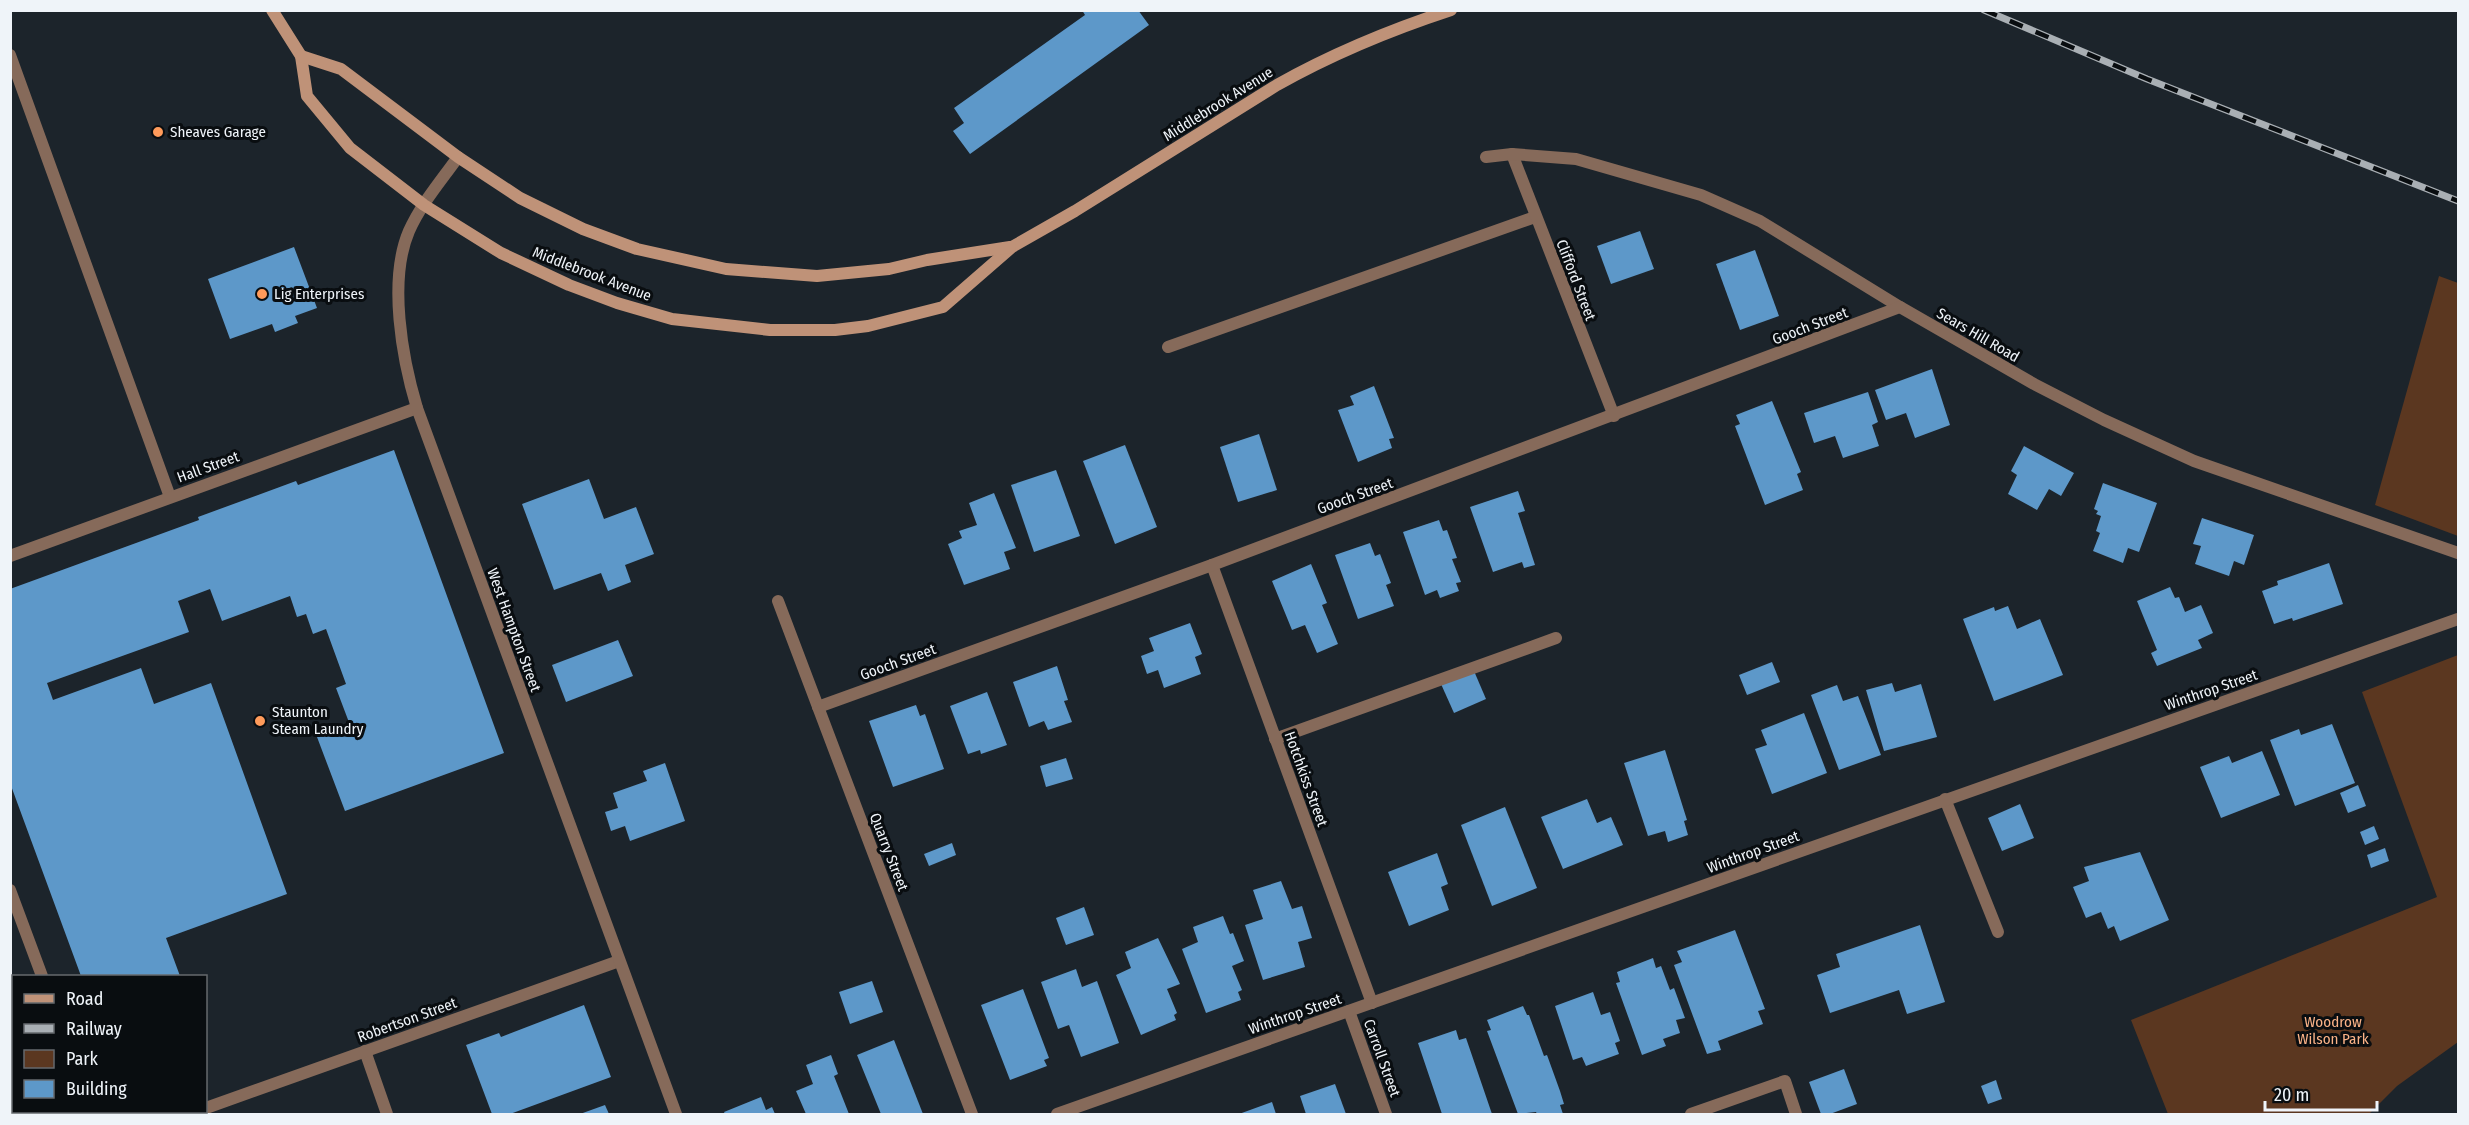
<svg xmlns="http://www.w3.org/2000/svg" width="2469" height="1125" font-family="'Fira Sans Condensed',sans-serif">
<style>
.green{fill:#5b3720}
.building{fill:#5d98c9}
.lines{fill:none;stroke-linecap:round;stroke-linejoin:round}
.service{stroke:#866a5a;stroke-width:12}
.minor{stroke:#866a5a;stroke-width:12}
.tertiary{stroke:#866a5a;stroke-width:12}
.secondary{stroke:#bf9278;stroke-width:12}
.rail-casing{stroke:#a9afb4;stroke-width:7}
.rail{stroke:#090d10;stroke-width:4.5;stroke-dasharray:14;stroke-linecap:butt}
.poi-dot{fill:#ff9b5b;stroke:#090d10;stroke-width:2}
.labels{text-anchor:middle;stroke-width:6;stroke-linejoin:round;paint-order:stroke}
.street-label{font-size:15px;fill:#eff4f9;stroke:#090d10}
.poi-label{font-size:15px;fill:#eff4f9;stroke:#090d10;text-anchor:start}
.park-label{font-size:15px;fill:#fbb388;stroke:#090d10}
</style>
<rect width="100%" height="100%" fill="#1c242b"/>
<g class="green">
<path d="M2439,276L2458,283V536L2375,505Z"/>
<path d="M2458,655V1042L2397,1086L2369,1114H2168L2131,1020L2437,897L2362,692Z"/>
</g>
<g class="building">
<path d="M1082,10H1138L1149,25L970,154L953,131L964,123L954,108L1085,15Z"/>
<path d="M1640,231L1654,269L1611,284L1597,246Z"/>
<path d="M294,247L317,308L295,316L298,323L275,332L272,324L230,339L208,279Z"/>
<path d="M1755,250L1779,316L1740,330L1716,264Z"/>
<path d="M1932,369L1950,425L1915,438L1906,413L1886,420L1875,390Z"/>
<path d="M1374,386L1394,438L1389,439L1392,448L1358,462L1338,410L1354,405L1350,396Z"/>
<path d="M1868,392L1878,422L1872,425L1879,446L1843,458L1835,436L1814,443L1804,413Z"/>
<path d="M1772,401L1801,472L1797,474L1803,490L1765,505L1735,426L1740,424L1736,415Z"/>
<path d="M1259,434L1277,490L1238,502L1220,447Z"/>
<path d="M1125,445L1157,527L1115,544L1083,461Z"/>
<path d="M2024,446L2074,473L2061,496L2049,489L2037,510L2008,494L2017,475L2011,471Z"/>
<path d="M394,450L504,753L345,811L317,737L350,725L336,688L346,684L326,629L313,634L306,614L297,617L290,596L222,621L210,589L178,601L189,632L47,683L53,700L141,668L154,704L211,683L287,894L166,938L180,976H81L10,783V589L199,520L198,517L296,481L298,485Z"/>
<path d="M1056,470L1080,536L1034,552L1011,485Z"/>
<path d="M589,479L604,519L636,507L654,554L625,565L631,582L608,591L601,573L554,590L522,504Z"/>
<path d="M2103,483L2157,503L2139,552L2128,548L2123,563L2093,551L2100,533L2096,531L2101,516L2096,514L2098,511L2094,509Z"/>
<path d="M1518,491L1525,511L1518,513L1535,565L1524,568L1522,562L1493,572L1470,507Z"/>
<path d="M994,493L1016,548L1004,552L1010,569L964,585L948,544L962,538L959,531L977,525L969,503Z"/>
<path d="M2202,518L2254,535L2244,565L2234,561L2229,576L2195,564L2201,546L2193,544Z"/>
<path d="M1439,520L1443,531L1447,530L1457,558L1452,559L1461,582L1456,583L1459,591L1440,598L1437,590L1425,595L1403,532Z"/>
<path d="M1370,543L1375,556L1380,554L1391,583L1386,585L1394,606L1358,619L1335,555Z"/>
<path d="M2329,563L2343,604L2293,621L2292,618L2274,624L2262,591L2278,585L2277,581Z"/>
<path d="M1311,564L1327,603L1322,605L1338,644L1317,653L1305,625L1292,630L1272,581Z"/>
<path d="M2170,587L2175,598L2179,597L2185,612L2201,605L2213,633L2198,640L2202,648L2157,666L2151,653L2157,650L2137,601Z"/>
<path d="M2008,606L2017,629L2040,619L2063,675L1994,701L1963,619L1994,607L1995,611Z"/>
<path d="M1190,623L1202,654L1195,657L1201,674L1164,688L1158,670L1147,674L1141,656L1154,651L1149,638Z"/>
<path d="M618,640L633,676L566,702L552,665Z"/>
<path d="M1772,662L1780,682L1747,695L1739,675Z"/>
<path d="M1057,666L1068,700L1064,701L1072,722L1048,730L1044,721L1029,727L1013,682Z"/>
<path d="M1474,671L1486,699L1454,713L1441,684Z"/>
<path d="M1892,683L1895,692L1921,684L1937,737L1884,751L1866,690Z"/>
<path d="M1837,685L1843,701L1858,696L1881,755L1839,770L1811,695Z"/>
<path d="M987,692L1007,745L981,754L980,750L968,754L950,706Z"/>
<path d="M916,705L920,716L925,714L944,769L893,787L869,721Z"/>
<path d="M1804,713L1827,773L1772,794L1755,749L1767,745L1761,730Z"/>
<path d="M2332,724L2355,783L2295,806L2270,740L2299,729L2301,735Z"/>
<path d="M1665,750L1687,820L1684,821L1688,835L1668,842L1665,831L1648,836L1624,763Z"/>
<path d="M2262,751L2280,795L2221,818L2200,767L2229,756L2232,763Z"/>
<path d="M1066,758L1073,779L1046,787L1040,766Z"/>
<path d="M665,763L685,821L630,841L625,826L611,831L605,812L618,808L613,793L647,781L643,771Z"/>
<path d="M2358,785L2366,806L2348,813L2340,793Z"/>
<path d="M1587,799L1597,823L1611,817L1623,845L1563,869L1541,817Z"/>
<path d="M2020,804L2034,838L2002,851L1988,818Z"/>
<path d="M1505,807L1537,888L1492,906L1461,825Z"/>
<path d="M2374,826L2379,839L2365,845L2360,832Z"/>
<path d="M952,843L956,855L929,866L924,854Z"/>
<path d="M2385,848L2389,861L2371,868L2367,855Z"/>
<path d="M2140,852L2169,920L2120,941L2114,926L2108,929L2101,912L2086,918L2073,887L2089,881L2084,867Z"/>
<path d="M1437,853L1448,884L1441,887L1449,910L1409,926L1388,872Z"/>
<path d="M1281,881L1292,909L1302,906L1312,938L1298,942L1305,967L1263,980L1245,925L1263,919L1253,890Z"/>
<path d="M1084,907L1094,935L1066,945L1056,918Z"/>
<path d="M1223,916L1230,934L1233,933L1244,961L1232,966L1242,990L1238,992L1241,1000L1206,1013L1182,949L1198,942L1193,927Z"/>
<path d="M1920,925L1945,1002L1907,1014L1899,990L1830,1013L1817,975L1840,967L1836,954Z"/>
<path d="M1735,930L1765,1009L1758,1011L1763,1024L1718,1041L1721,1050L1707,1054L1674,965L1682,962L1677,951Z"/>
<path d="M1158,938L1180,984L1167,989L1177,1013L1174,1015L1176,1020L1141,1035L1116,975L1131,968L1125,952Z"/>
<path d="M1653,958L1656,968L1661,966L1670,990L1674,988L1685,1018L1676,1020L1680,1033L1663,1039L1666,1046L1642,1055L1616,983L1620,982L1617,972Z"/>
<path d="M1076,969L1082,987L1097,981L1119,1043L1081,1057L1069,1025L1058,1029L1041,982Z"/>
<path d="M872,981L883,1012L850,1024L839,992Z"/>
<path d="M1023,989L1049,1058L1044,1060L1047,1066L1010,1080L981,1005Z"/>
<path d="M1593,992L1601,1015L1610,1012L1620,1041L1615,1043L1619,1054L1586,1066L1582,1057L1573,1060L1555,1006Z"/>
<path d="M584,1005L611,1077L510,1114H492L466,1045L499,1033L501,1037Z"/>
<path d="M1523,1006L1527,1015H1529L1544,1056L1547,1055L1560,1091L1564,1104L1560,1105L1563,1114H1537L1536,1112L1518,1114L1487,1031L1491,1030L1487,1020Z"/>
<path d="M11,1018L14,1034L10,1035V1018Z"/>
<path d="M1456,1030L1459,1040L1466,1038L1492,1114H1442L1418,1043Z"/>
<path d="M894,1040L923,1114H881L857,1055Z"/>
<path d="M831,1055L838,1074L834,1076L849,1114H806L796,1091L813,1084L806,1065Z"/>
<path d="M10,1063L14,1070V1112H19L12,1114Z"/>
<path d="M1844,1069L1857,1104L1830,1114H1821L1809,1082Z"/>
<path d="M1996,1080L2002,1099L1988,1104L1981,1086Z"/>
<path d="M1335,1084L1346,1114H1306L1300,1096Z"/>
<path d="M761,1097L766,1110L772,1107L775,1114H725L724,1112Z"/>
<path d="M1272,1102L1276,1114H1239Z"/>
<path d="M605,1105L609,1114H580Z"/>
</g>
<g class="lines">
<g class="service">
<path d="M10,55L170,497"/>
<path d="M1168,347L1535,217"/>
<path d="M1275,739L1556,638"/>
<path d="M1945,799L1998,932"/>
<path d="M365,1051L387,1114"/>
<path d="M1691,1114L1785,1081L1796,1114"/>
</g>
<g class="minor">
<path d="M1512,154L1614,416"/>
<path d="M1486,157L1512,154L1576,159L1701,195L1760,221L1900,307L2034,384L2104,420L2194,461L2458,553"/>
<path d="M10,556L417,408"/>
<path d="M1212,565L1372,1003"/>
<path d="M778,601L972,1114"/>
<path d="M818,707L1212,565L1900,307"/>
<path d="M10,890L42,976"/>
<path d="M1349,1011L1386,1114"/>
<path d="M206,1108L619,961"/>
<path d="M91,1112L92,1114"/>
<path d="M187,1114L195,1112"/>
<path d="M1057,1114L2458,619"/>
</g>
<path class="tertiary" d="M458,157C441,181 421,204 409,231C388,280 402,358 417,408L676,1114"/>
<g class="secondary">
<path d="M272,10L301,56L307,96L350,148L424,205L501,253L569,285L617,303L672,319L770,330H835L868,326L943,307L1012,247L1075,211L1277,85C1332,54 1390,30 1451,10"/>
<path d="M301,56L341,69L458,157L520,198L583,229L637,249L726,269L817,276L889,269L927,260L1010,247"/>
</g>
<defs>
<path id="rail" d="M1984,10L2147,79L2458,201"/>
</defs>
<use href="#rail" class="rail-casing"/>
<use href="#rail" class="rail"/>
</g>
<g class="poi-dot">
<circle cx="158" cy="132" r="6"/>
<circle cx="262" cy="294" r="6"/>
<circle cx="260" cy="721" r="6"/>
</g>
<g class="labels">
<g class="street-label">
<text transform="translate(1218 104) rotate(-32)" y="5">Middlebrook Avenue</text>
<text transform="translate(592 274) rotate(21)" y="5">Middlebrook Avenue</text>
<text transform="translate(1576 280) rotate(69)" y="5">Clifford Street</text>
<text transform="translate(1810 326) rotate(-21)" y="5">Gooch Street</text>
<text transform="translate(1978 335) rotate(30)" y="5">Sears Hill Road</text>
<text transform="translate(208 467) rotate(-20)" y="5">Hall Street</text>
<text transform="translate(1355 496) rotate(-20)" y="5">Gooch Street</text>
<text transform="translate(514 630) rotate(70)" y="5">West Hampton Street</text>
<text transform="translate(898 662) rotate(-20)" y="5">Gooch Street</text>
<text transform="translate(2211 690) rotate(-19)" y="5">Winthrop Street</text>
<text transform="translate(1306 779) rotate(70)" y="5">Hotchkiss Street</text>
<text transform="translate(889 852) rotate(69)" y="5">Quarry Street</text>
<text transform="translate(1753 852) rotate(-20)" y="5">Winthrop Street</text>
<text transform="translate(1295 1014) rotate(-19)" y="5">Winthrop Street</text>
<text transform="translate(407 1020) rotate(-20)" y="5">Robertson Street</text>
<text transform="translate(1382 1058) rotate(70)" y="5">Carroll Street</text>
</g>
<g class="poi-label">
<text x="170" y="137">Sheaves Garage</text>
<text x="274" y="299">Lig Enterprises</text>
<text x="272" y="717">Staunton<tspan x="272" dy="17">Steam Laundry</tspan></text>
</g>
<g class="park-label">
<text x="2333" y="1027">Woodrow<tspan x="2333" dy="17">Wilson Park</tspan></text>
</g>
</g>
<rect width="2469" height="1125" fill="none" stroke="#eff4f9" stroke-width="24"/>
<rect x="12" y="975" width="195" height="138" fill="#090d10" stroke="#65696d" stroke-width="1.5"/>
<rect x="24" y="994" width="30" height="9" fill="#bf9278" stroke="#65696d" stroke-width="1.5"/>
<text x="66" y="1005" font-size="18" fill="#eff4f9">Road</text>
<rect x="24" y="1024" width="30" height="9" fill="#a9afb4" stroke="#65696d" stroke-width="1.5"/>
<text x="66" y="1035" font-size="18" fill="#eff4f9">Railway</text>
<rect x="24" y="1050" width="30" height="18" fill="#5b3720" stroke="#65696d" stroke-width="1.5"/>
<text x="66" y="1065" font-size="18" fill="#eff4f9">Park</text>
<rect x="24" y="1080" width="30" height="18" fill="#5d98c9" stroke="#65696d" stroke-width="1.5"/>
<text x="66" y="1095" font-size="18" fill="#eff4f9">Building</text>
<path d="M2265 1101v9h112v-9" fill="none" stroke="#eff4f9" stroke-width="3"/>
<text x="2274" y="1101" font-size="18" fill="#eff4f9" stroke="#090d10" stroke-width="4.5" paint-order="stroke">20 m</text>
</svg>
